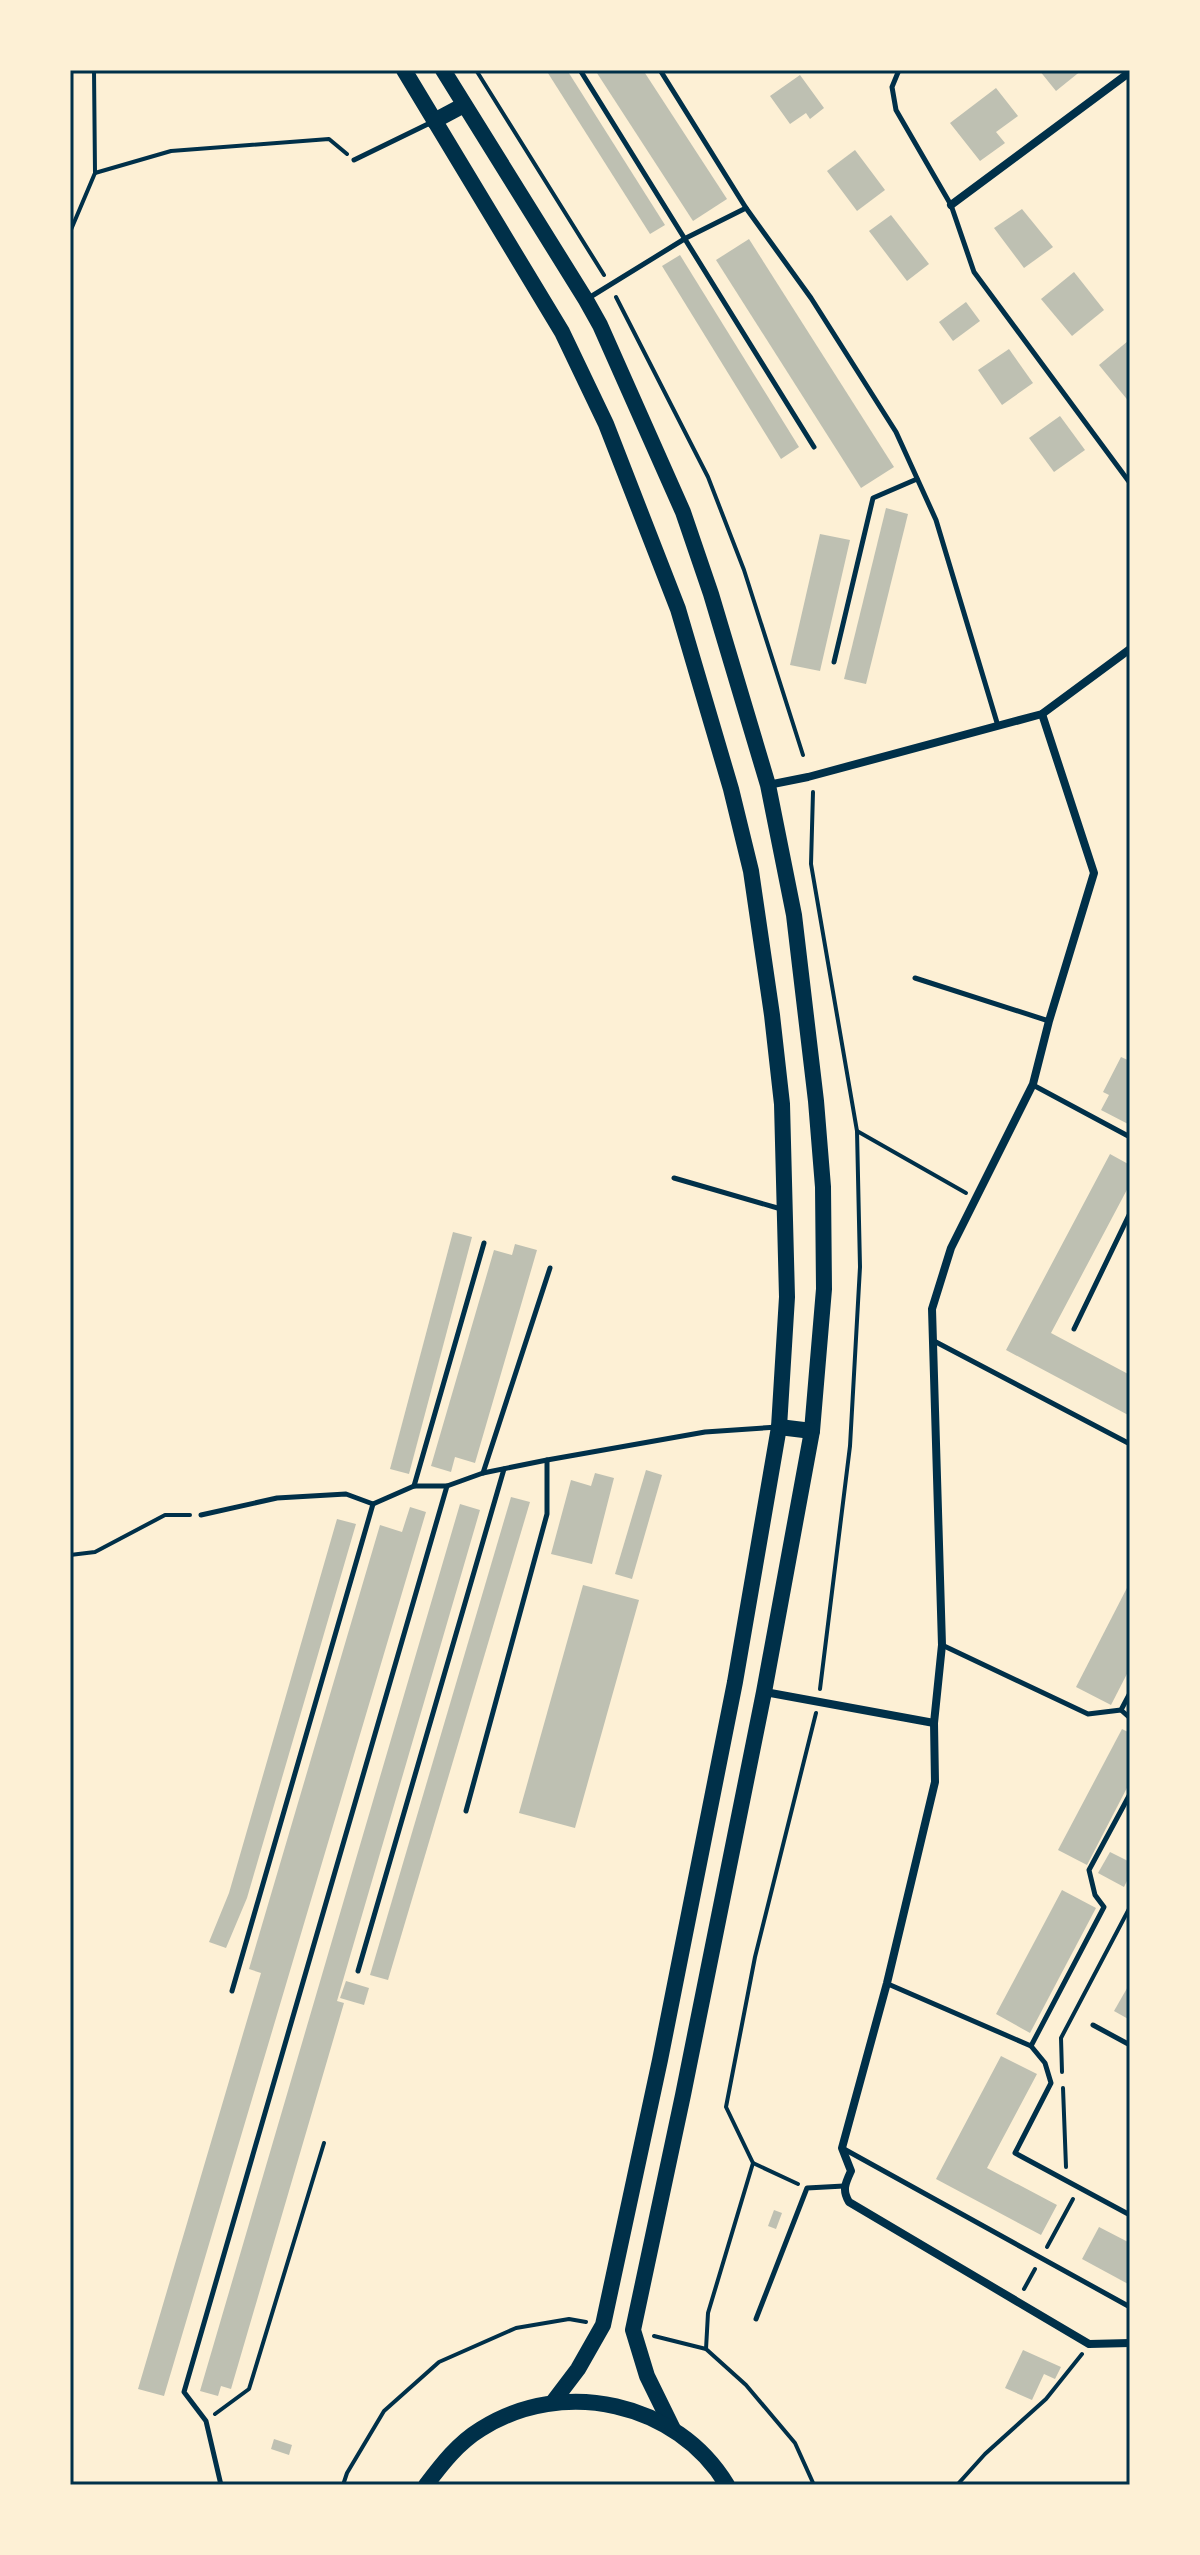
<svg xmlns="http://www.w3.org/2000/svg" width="1200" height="2555" font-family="Lato,sans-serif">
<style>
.building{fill:#bec0b2}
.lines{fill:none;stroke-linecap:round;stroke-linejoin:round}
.path{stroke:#003049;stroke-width:4}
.service{stroke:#003049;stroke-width:5}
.minor{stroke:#003049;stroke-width:8}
.primary{stroke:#003049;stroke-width:16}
.neatline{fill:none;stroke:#003049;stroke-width:3}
</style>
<rect width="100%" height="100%" fill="#fdf0d5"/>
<g class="building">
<path d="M546,70H567L665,225L650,234Z"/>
<path d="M595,70H643L727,199L693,221Z"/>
<path d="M1039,70H1082L1056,91Z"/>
<path d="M800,75L824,108L810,119L806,113L790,124L770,96Z"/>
<path d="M996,88L1018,116L996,132L1005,143L980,161L950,123Z"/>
<path d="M855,150L885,190L857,211L827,171Z"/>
<path d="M1022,209L1053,247L1024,268L994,228Z"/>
<path d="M891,215L929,264L907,281L869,231Z"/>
<path d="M749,239L894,467L861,488L716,260Z"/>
<path d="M680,255L799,447L781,459L662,266Z"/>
<path d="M1074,272L1104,310L1072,336L1041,299Z"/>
<path d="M966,302L980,321L953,341L939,322Z"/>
<path d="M1128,341L1130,344V403L1099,365Z"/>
<path d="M1009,349L1033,383L1002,405L978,370Z"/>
<path d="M1060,416L1085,450L1054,472L1029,438Z"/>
<path d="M886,508L908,514L866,684L844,679Z"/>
<path d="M820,534L850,540L820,671L790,665Z"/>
<path d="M1121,1057L1130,1061V1125L1101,1110L1109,1095L1103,1092Z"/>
<path d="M1110,1154L1130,1165V1184L1051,1333L1130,1375V1416L1006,1350Z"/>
<path d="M453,1232L472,1237L409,1474L390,1469Z"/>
<path d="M515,1244L537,1250L475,1463L455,1457L451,1472L431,1466L494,1250L512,1255Z"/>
<path d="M646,1470L662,1475L632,1579L615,1574Z"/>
<path d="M595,1473L614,1478L592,1564L551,1554L571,1480L591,1486Z"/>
<path d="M511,1497L530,1502L388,1980L370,1975Z"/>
<path d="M460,1504L480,1510L337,2001L344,2003L231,2389L221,2386L218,2396L200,2391Z"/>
<path d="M410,1507L426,1512L164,2396L138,2389L261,1973L249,1969L380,1525L402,1532Z"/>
<path d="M337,1519L356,1524L247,1898L226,1948L209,1942L229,1893Z"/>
<path d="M1130,1582V1668L1111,1705L1076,1687Z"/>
<path d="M583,1585L639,1600L575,1828L519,1813Z"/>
<path d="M1122,1729L1130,1733V1782L1087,1865L1058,1850Z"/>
<path d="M1110,1852L1130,1862V1875L1124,1887L1098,1873Z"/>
<path d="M1062,1890L1096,1908L1030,2033L996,2014Z"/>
<path d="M346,1981L369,1988L364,2005L340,1998Z"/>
<path d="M1130,1983V2020L1114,2011Z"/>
<path d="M1001,2056L1037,2074L987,2168L1057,2205L1041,2235L936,2179Z"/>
<path d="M774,2210L782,2213L776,2229L768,2226Z"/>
<path d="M1099,2227L1130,2243V2285L1082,2259Z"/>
<path d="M1023,2350L1061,2367L1055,2379L1044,2374L1032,2400L1005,2388Z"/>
<path d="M274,2439L292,2445L289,2455L271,2449Z"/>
</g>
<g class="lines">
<g class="path">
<path d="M476,70L604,275"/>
<path d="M95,173L171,151L329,139L347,154"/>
<path d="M70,232L95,173L94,70"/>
<path d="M616,297L708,477L744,570L803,755"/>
<path d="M813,792L811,864L857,1131L860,1267L850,1446L820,1689"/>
<path d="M857,1131L966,1193"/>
<path d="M70,1555L95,1552L165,1515H190"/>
<path d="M1062,2072L1061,2038L1130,1907"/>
<path d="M1063,2088L1066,2167"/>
<path d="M798,2184L753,2163L726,2107L755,1957L816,1713"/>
<path d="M1047,2247L1073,2199"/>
<path d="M1024,2289L1035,2269"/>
<path d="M654,2336L706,2349L746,2385L795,2443L814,2485"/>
<path d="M706,2349L708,2313L753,2163"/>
<path d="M215,2414L249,2389L324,2143"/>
<path d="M343,2485L347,2473L384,2411L439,2362L516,2328L569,2319L586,2322"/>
<path d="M957,2485L985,2454L1046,2399L1082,2354"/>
</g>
<g class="service">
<path d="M580,70L814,447"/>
<path d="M660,70L746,208L811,298L896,432L936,520L998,726"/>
<path d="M899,70L892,87L896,110L951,205L974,272L1130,483"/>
<path d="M354,160L430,123"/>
<path d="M587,299L686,238L746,208"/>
<path d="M834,662L873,498L917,479"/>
<path d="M915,978L1049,1021"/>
<path d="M1033,1085L1130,1137"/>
<path d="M674,1178L781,1209"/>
<path d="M1074,1329L1130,1213"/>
<path d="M934,1341L1130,1444"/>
<path d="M483,1473L550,1268"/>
<path d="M414,1486L484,1243"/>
<path d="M201,1515L277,1498L346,1494L373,1504L414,1486H447L483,1473L547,1460L705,1432L778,1427"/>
<path d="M942,1645L1088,1714L1121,1710L1130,1693"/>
<path d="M1121,1710L1130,1718"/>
<path d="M1130,1794L1089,1870L1095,1895L1104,1907L1031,2046L1045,2063L1051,2083L1015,2153L1130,2215"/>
<path d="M466,1811L547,1514V1460"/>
<path d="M358,1971L504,1469"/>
<path d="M888,1984L1031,2046"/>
<path d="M232,1991L373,1504"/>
<path d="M1093,2025L1130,2045"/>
<path d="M844,2149L1130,2307"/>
<path d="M756,2319L807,2188L844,2186"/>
<path d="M221,2485L206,2421L184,2392L447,1486"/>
</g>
<g class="minor">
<path d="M951,205L1130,72"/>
<path d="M1042,714L1094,873L1049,1021L1033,1084L951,1248L932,1309L942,1645L934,1723L935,1782L887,1983L842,2148L851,2171C845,2184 842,2190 849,2202L1089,2344L1130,2343"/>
<path d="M768,785L808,777L1042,714L1130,649"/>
<path d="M765,1692L934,1723"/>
</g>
<g class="primary">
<path d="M404,70L562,332L606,424L678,609L731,789L751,871L772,1015L782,1104L787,1297L779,1427L735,1682L660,2060L603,2325L578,2369L553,2402"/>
<path d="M443,70L586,300L600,325L683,512L711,594L768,785L794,915L816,1101L823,1187L824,1289L812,1431L764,1692L683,2095L633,2330L647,2376L673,2429"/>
<path d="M434,121L464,105"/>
<path d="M779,1427L812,1431"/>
<path d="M426,2485C442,2464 458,2443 481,2429C563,2377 677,2402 727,2485"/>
</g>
</g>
<rect width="1200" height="2555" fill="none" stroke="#fdf0d5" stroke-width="144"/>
<rect x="72" y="72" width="1056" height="2411" class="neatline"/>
</svg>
